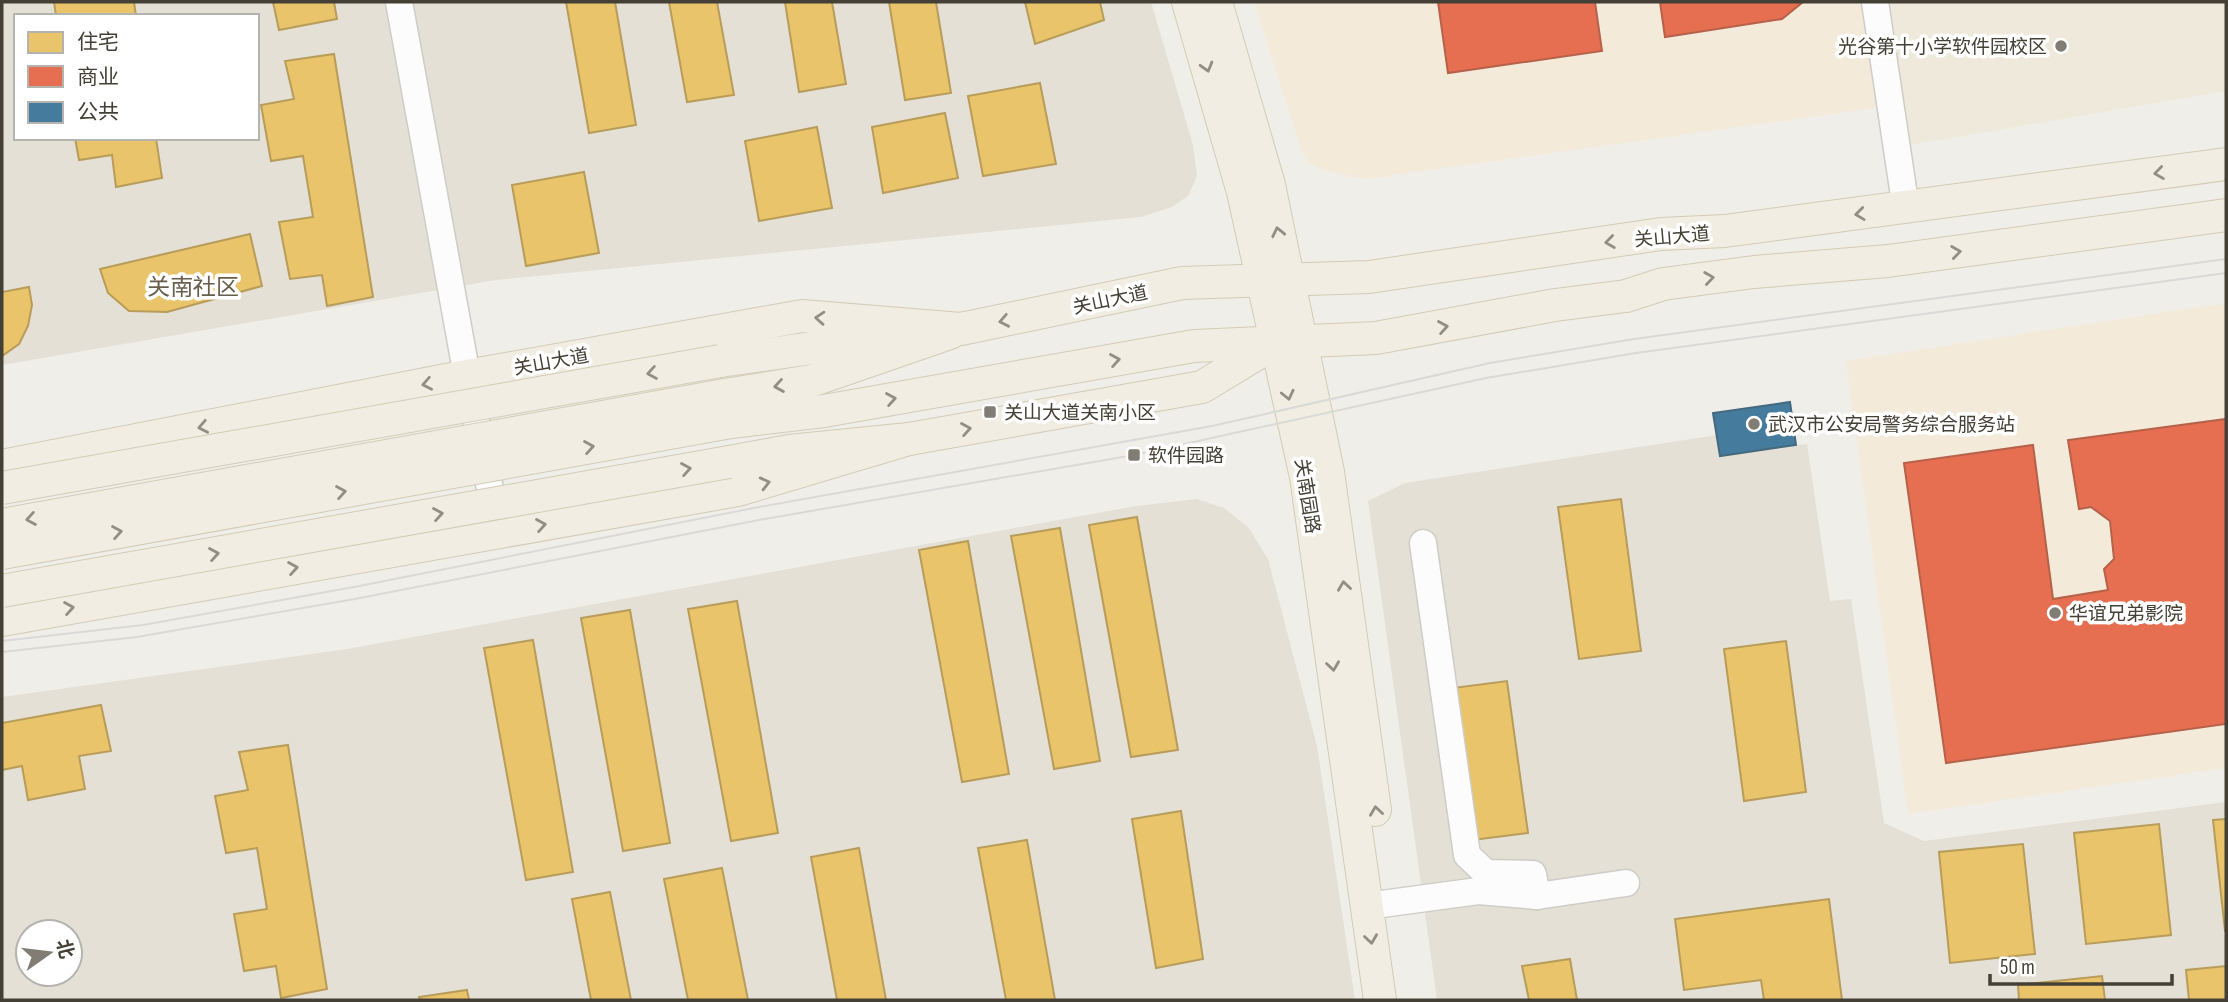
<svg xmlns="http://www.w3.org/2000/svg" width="2228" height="1002" font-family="'Sofia Sans Condensed','Noto Sans SC',sans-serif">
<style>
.residential{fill:#e4e0d5;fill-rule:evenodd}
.commercial{fill:#f3eada}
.education{fill:#eee9da}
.homes{fill:#e9c46a;stroke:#b89c5a;stroke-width:2}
.shops{fill:#e76f51;stroke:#b66149;stroke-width:2}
.public{fill:#457b9d;stroke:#45697e;stroke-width:2}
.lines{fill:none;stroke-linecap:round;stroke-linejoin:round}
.minor-casing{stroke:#ceccc6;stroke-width:29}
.major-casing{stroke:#d2cbb5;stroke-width:34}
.minor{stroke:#fdfcfc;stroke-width:26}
.major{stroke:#f1ede2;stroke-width:32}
.tram{stroke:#d9d9d8;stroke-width:2}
.major-bridge-casing{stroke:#d2cbb5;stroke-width:34;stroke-linecap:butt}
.major-bridge{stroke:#f1ede2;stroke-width:32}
.oneway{stroke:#928e83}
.poi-dot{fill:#817d74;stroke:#fff;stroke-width:2.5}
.labels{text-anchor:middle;stroke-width:7;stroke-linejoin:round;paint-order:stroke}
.poi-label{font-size:19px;fill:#454035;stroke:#fff;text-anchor:start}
.street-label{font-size:19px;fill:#454035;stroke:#fff}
.quarter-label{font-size:23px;fill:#685e4c;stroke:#fff}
</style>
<rect width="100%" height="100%" fill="#f0eee8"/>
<g class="residential">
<path d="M2,2H1151L1193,145L1197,176L1188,196L1172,207L1141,217L496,280L2,365ZM16,16H257V138H16Z"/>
<path d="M1717,435L1720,456L1807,444L1830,601L1851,599L1884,823L1924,841L2226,802V1000H1437L1368,501L1405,483Z"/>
<path d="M1197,499L1224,508L1248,527L1268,559L1317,746L1355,1000H2V697L347,649L1136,506ZM28,932H70V974H28Z"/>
</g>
<g class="commercial">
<path d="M1254,2H2226V59L1365,179L1323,170L1309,163L1302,152Z"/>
<path d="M2226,303V768L1908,814L1846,361Z"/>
</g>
<path class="education" d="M1890,2H2226V91L1910,145Z"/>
<g class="homes">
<path d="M54,2H134L136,16H56Z"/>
<path d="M273,2H334L337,19L279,30Z"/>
<path d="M566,2H615L636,125L589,133Z"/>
<path d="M669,2H717L734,95L687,102Z"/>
<path d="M785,2H832L846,84L799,92Z"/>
<path d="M889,2H936L951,93L905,100Z"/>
<path d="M1025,2H1100L1104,20L1035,44Z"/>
<path d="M334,54L373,297L327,306L322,275L290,279L279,222L313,217L303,156L271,161L261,105L294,99L285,61Z"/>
<path d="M1040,83L1056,164L983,176L968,96Z"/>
<path d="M945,113L958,178L883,193L872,127Z"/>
<path d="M817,127L832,208L759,221L745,141Z"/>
<path d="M75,138H156L162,178L116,187L112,155L79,160Z"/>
<path d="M584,172L599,253L526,266L512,185Z"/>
<path d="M250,234L262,286L167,312L129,311L108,293L100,269Z"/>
<path d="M29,287L32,305L28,326L19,344L2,356V292Z"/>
<path d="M1621,499L1641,651L1579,659L1558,507Z"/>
<path d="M1137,517L1178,750L1131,757L1089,525Z"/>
<path d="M1060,528L1100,761L1054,769L1011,536Z"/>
<path d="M968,541L1009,774L962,782L919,550Z"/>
<path d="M737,601L778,833L731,841L688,609Z"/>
<path d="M630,610L670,843L623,851L581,618Z"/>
<path d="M533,640L573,872L526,880L484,648Z"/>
<path d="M1786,641L1806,792L1744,801L1724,649Z"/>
<path d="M1507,681L1528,833L1465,841L1445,689Z"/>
<path d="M101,705L111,751L79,756L85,789L28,800L22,766L2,770V723Z"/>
<path d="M288,745L327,989L281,998L276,966L244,971L234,914L267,909L257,848L226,853L215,796L248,790L239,752Z"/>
<path d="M1181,811L1203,959L1156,968L1132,819Z"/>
<path d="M2226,819V931H2225L2213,820Z"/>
<path d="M2159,824L2171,935L2086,944L2074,833Z"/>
<path d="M1027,840L1055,1000H1006L978,848Z"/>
<path d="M2023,844L2035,954L1950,963L1939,852Z"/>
<path d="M859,848L886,1000H837L811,857Z"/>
<path d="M722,868L748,1000H688L664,879Z"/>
<path d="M610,892L631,1000H591L572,899Z"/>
<path d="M1829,899L1842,1000H1764L1761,980L1684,990L1675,919Z"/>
<path d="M1570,959L1577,1000H1529L1522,966Z"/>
<path d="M2226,966V1000H2189L2186,970Z"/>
<path d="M2102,976L2105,1000H2019L2018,985Z"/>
<path d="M467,990L469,1000H420L419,997Z"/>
</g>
<g class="shops">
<path d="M1438,2H1595L1602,51L1448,73Z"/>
<path d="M1660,2H1803L1782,19L1665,37Z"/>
<path d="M2226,419V724L1946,763L1904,463L2033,445L2053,599L2108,590L2104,569L2114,559L2110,521L2091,507L2079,509L2068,440Z"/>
</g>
<path class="public" d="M1790,402L1796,445L1720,456L1713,413Z"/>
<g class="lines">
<defs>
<g id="minor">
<path d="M399,2L467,376L497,523"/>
<path d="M1875,2L1906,209"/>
<path d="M1423,543L1467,855L1486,873L1533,874L1537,896"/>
<path d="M1367,906L1478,891L1537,896L1626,883"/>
</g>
<g id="major">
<path d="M1188,2L1243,192L1306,477L1380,1000"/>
<path d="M1216,2L1269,185L1328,472L1375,810"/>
<path d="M720,361L890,337"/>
<path d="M725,395L811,381L950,333"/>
<path d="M731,422L824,411L1194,346L1376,338L1555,305L1626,296L1663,284L1754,272L1888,261L2226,215"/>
<path d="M729,462L789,451L909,439L1202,387L1273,344"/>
<path d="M2,466L467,376L802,316L961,329L1182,283L1369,277L1661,234L1725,231L2226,164"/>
<path d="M2,620L738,490L909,439"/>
</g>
</defs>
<use href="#minor" class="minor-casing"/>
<use href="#major" class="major-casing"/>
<use href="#minor" class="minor"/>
<use href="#major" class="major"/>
<g class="tram">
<path d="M2,641L143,625L354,587L759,507L1212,426L1490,363L1634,339L2226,259"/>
<path d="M2,652L137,637L355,599L759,520L1134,455L1486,378L1636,353L2226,273"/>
</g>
<defs>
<g id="major-bridge">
<path d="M2,488L720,361"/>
<path d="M2,525L725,395"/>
<path d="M2,553L731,422"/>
<path d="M2,591L729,462"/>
</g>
</defs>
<use href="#major-bridge" class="major-bridge-casing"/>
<use href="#major-bridge" class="major-bridge"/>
</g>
<defs><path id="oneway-chevron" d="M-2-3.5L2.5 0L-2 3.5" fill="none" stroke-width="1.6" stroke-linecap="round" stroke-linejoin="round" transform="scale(1.75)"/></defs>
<g class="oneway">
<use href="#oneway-chevron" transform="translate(1207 67) rotate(74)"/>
<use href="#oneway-chevron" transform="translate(2159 173) rotate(172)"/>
<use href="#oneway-chevron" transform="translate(1860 214) rotate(173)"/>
<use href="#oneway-chevron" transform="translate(1278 232) rotate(-102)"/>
<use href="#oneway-chevron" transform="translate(1610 242) rotate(172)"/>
<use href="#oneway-chevron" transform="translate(1956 252) rotate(-8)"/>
<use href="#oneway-chevron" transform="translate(1709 278) rotate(-8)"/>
<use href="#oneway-chevron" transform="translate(820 318) rotate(-176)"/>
<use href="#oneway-chevron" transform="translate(1004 321) rotate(169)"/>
<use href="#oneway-chevron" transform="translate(1443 327) rotate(-10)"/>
<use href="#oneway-chevron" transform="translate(1115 360) rotate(-10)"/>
<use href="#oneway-chevron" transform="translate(652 373) rotate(170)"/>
<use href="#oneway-chevron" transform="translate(427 384) rotate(169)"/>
<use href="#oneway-chevron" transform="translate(779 386) rotate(171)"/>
<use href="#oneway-chevron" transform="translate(1288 395) rotate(77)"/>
<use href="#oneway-chevron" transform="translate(891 399) rotate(-10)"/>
<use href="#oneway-chevron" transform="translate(203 427) rotate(169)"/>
<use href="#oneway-chevron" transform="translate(966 429) rotate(-10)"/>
<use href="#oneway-chevron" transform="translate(589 447) rotate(-10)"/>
<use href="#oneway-chevron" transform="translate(686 469) rotate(-10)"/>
<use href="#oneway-chevron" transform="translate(765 483) rotate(-14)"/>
<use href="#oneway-chevron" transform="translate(341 492) rotate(-10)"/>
<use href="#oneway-chevron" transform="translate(438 514) rotate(-10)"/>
<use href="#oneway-chevron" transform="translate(31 519) rotate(170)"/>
<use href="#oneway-chevron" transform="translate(541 525) rotate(-10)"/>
<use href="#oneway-chevron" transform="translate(117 532) rotate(-10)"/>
<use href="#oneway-chevron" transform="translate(214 554) rotate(-10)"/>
<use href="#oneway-chevron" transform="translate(293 568) rotate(-10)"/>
<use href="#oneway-chevron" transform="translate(1344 586) rotate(-98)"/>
<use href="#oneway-chevron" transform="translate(69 608) rotate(-10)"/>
<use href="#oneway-chevron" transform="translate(1333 666) rotate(82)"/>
<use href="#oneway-chevron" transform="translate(1376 811) rotate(-98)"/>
<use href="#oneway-chevron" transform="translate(1371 939) rotate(82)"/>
</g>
<g class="poi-dot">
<circle cx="2061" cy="46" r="7"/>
<rect x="983" y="405" width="14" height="14" rx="3.5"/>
<circle cx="1754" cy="424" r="7"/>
<rect x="1127" y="448" width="14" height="14" rx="3.5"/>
<circle cx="2055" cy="613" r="7"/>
</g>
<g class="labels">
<g class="poi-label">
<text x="2047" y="53" text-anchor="end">光谷第十小学软件园校区</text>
<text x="1004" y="419">关山大道关南小区</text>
<text x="1768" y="431">武汉市公安局警务综合服务站</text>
<text x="1148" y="462">软件园路</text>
<text x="2069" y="620">华谊兄弟影院</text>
</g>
<g class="street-label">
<text transform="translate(1672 236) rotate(-5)" y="7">关山大道</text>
<text transform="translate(1110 299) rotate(-12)" y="7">关山大道</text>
<text transform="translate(551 361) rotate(-10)" y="7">关山大道</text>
<text transform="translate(1308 496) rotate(81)" y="7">关南园路</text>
</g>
<g class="quarter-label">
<text x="193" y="295">关南社区</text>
</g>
</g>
<rect width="2228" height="1002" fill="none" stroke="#454035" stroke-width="7"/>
<rect x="14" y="14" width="245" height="126" fill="#ffffff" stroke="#b5b3ae" stroke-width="2"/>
<rect x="28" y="32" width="35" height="21" fill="#e9c46a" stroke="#b5b3ae" stroke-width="2"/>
<text x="77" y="49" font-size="21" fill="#454035">住宅</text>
<rect x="28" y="66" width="35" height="21" fill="#e76f51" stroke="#b5b3ae" stroke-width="2"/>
<text x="77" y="84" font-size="21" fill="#454035">商业</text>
<rect x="28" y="102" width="35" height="21" fill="#457b9d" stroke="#b5b3ae" stroke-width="2"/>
<text x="77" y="119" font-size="21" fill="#454035">公共</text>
<g transform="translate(49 953) rotate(76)"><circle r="33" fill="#ffffff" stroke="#b5b3ae" stroke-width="2"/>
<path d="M0-5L12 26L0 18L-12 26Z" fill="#817d74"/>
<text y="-10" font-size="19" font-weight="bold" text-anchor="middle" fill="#454035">北</text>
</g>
<path d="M1990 974v10h182v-10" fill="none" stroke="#454035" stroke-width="3.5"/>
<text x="2000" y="974" font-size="21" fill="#454035" stroke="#ffffff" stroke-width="5" paint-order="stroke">50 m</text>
</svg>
